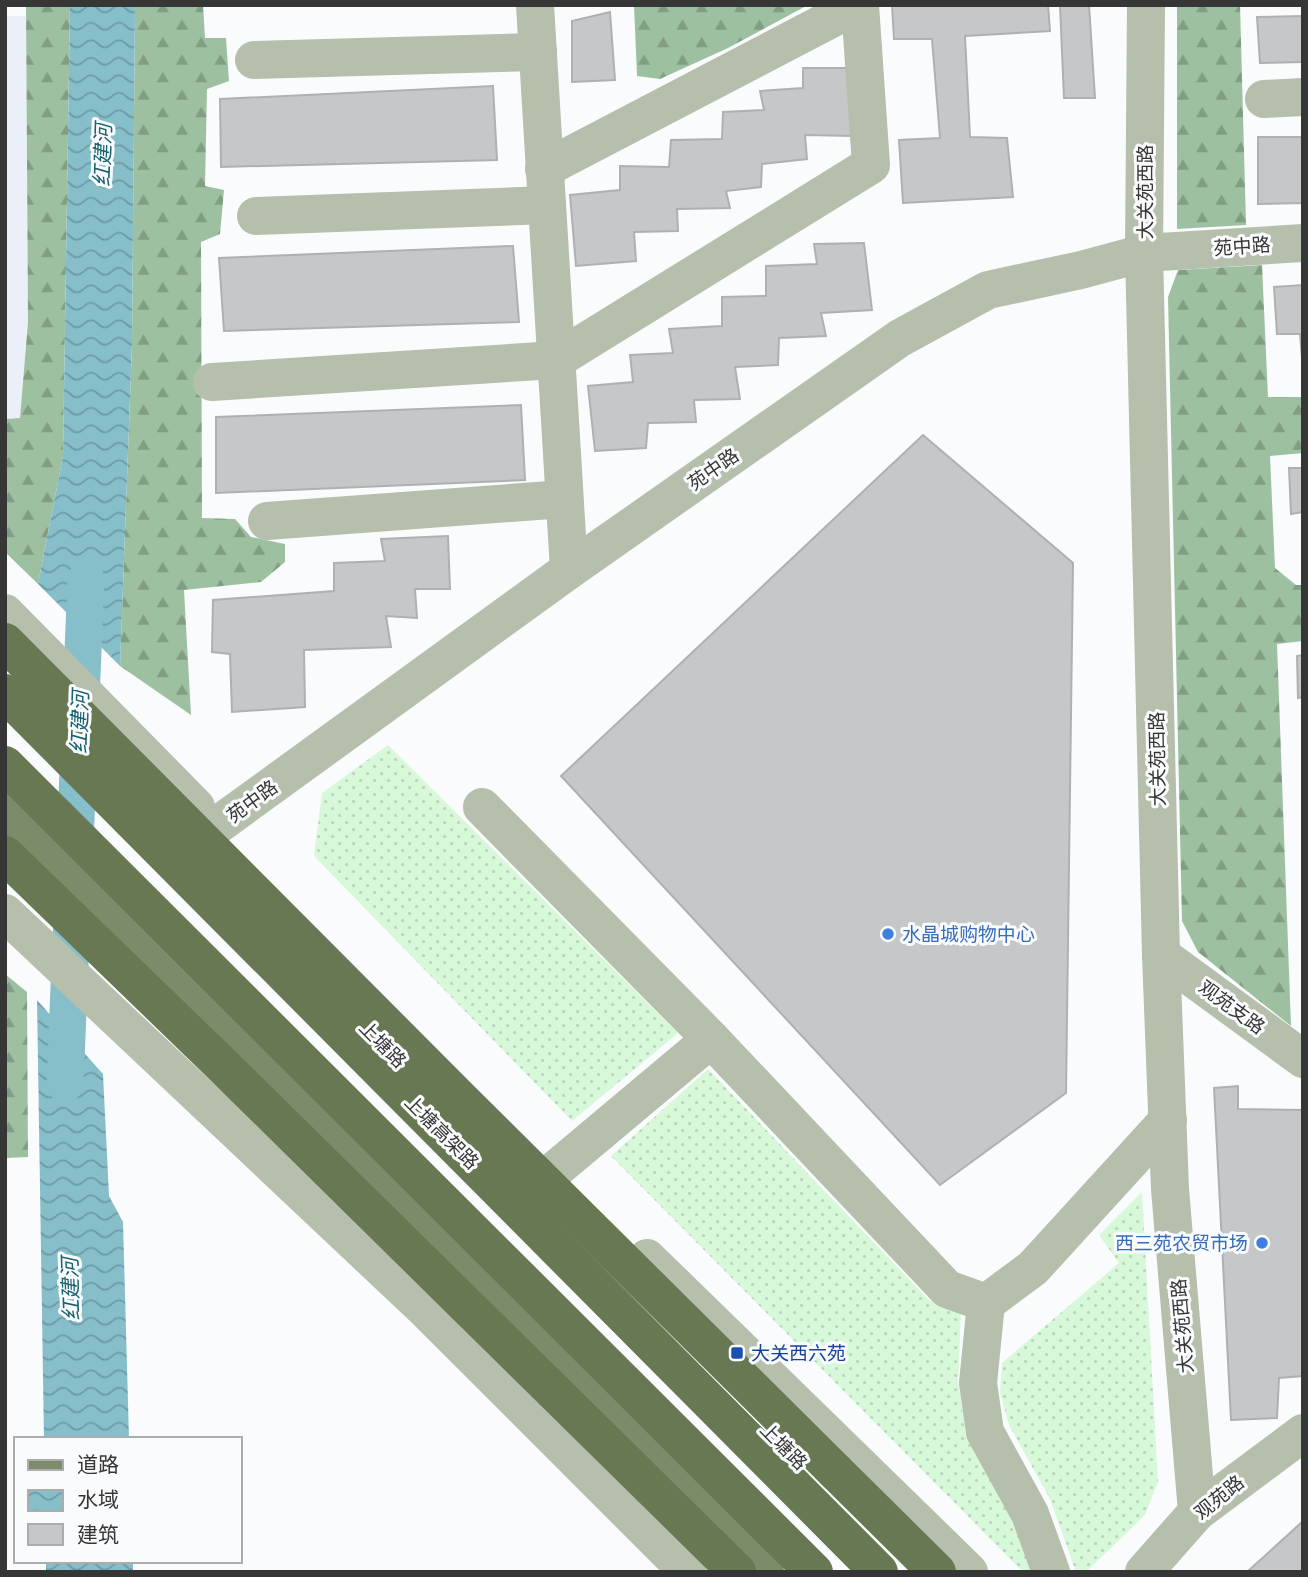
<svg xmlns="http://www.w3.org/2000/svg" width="1308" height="1577" font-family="Lora,'Noto Sans SC',serif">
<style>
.built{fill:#ebeff8}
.grass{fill:url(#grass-dots)}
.forest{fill:url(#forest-firs)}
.water{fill:url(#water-waves)}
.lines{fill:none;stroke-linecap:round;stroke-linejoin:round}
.canal{stroke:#86beca;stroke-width:37}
.building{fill:#c6c7c8;stroke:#afb0b1;stroke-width:2}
.minor{stroke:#b6beac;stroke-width:38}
.major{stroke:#7c8b6a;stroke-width:38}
.highway{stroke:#687852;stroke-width:38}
.highway-bridge{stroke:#687852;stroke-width:38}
.shop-dot{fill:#3f7fe0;stroke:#fafbfd;stroke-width:2.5}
.transit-dot{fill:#1a4fb4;stroke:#fafbfd;stroke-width:2.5}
.labels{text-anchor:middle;stroke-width:6;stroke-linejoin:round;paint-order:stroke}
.street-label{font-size:19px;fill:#363636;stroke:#fafbfd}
.shop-label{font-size:19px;fill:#366cbe;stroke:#fafbfd;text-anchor:start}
.transit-label{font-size:19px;fill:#164399;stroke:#fafbfd;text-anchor:start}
.water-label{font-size:21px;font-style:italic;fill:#16626f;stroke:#fafbfd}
</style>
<defs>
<pattern id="grass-dots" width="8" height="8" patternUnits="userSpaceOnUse" patternTransform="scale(1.75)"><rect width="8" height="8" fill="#d7f8d9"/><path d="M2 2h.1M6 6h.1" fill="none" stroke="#b9d5bb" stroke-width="1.8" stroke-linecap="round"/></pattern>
<pattern id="forest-firs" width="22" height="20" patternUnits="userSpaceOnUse" patternTransform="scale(1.75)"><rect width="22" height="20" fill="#9dc1a0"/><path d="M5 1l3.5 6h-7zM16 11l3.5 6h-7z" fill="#819e83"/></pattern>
<pattern id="water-waves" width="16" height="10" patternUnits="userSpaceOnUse" patternTransform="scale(1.75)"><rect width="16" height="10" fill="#86beca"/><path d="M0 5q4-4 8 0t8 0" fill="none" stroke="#6e9ba5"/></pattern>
</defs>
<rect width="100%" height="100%" fill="#fafbfd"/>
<path class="built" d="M5,16H26L28,322L20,418L5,419Z"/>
<g class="grass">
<path d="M388,745L678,1033L572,1121L314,856L322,793Z"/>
<path d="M708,1069L929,1300L961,1313L958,1382L966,1434L1012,1518L1031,1572H1023L611,1156Z"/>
<path d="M1142,1192L1158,1482L1145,1515L1086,1572H1076L1050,1499L1009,1425L1000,1393L1002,1363L1119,1263L1099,1235Z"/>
</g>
<g class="forest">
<path d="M26,5H70L63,456L38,584L5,552V419L20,418L28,322Z"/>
<path d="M135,5H203L205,38H226L229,81L207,89L205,186L224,190L220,234L201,242L202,518L235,519L251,537L285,544V562L261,582L184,590L191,715L120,666L132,344Z"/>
<path d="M634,5H808L728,48L660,79L637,76Z"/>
<path d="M1177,5H1240L1246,225L1177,229Z"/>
<path d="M1262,265L1268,397H1303V453L1270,456L1275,568L1296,585H1303V641L1277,644L1291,1026L1198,952L1182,921L1168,297L1178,270Z"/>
<path d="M5,974L27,992L28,1157L5,1158Z"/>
</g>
<g class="water">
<path d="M70,5H135L132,344L120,666L38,584L63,456Z"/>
<path d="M37,1000L103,1074L109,1196L123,1222L129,1439H44Z"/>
<rect x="46" y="1561" width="87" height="11"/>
</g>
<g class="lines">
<path class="canal" d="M65,1084L86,579"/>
</g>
<g class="building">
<path d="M892,5H1048L1050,31L965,36L970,137L1007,138L1013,197L903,203L899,140L940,138L932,39H894Z"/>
<path d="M1060,5H1089L1095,98H1064Z"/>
<path d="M610,12L615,80L572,82V21Z"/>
<path d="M1303,16V62L1260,63L1257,17Z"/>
<path d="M803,68H850L853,136L805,135L807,159L762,164L761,187L726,191L730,208L677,209L678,231L634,232L636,261L576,266L570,195L620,190V166L669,167L671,140L722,139L723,112L764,110L760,91L803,88Z"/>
<path d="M493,86L497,160L221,167L220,99Z"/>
<path d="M1258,137H1303V203L1258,204Z"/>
<path d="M864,243L872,310L821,313L826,336L779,338L778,365L735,367L740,399L694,400L696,422L648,423L646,448L595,451L588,386L633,382L630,355L673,353L669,329L722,326V297L766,296V266L817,264L814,244Z"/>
<path d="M513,246L519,322L224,331L219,258Z"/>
<path d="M1303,285V370L1300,334H1277L1274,287Z"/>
<path d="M521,405L525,480L216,493V417Z"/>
<path d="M923,435L1073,563L1066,1093L940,1185L561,776Z"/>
<path d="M1289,468H1303V512L1291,514Z"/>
<path d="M448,536L450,589H415L417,618L386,616L391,647L304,650L305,707L232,712L230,654L212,652L213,600L334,591V563L385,561L381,539Z"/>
<path d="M1303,655V697L1298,698L1297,656Z"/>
<path d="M1238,1086V1109L1303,1110V1376L1279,1378L1277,1418L1231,1420L1214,1088Z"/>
<path d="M1303,1521V1572H1247Z"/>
</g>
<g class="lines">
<g class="minor">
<path d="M535,5L569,570"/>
<path d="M1146,5L1144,253L1161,955L1170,1189L1197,1512"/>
<path d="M254,60L538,52"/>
<path d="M1264,99L1303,97"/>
<path d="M544,169L858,5"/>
<path d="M256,216L547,205"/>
<path d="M212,382L556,360L871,165L860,5"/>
<path d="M267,521L564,499"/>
<path d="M5,613L196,807"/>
<path d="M482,807L711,1039L947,1289L986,1303L1033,1268L1168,1120"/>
<path d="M186,848L569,570L900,338L988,290L1081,270L1144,253L1303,243"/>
<path d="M5,913L426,1310L688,1572"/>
<path d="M1161,955L1303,1059"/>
<path d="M556,1169L711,1039"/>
<path d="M647,1258L969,1572"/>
<path d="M986,1303L978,1383L985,1432L1030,1514L1051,1572"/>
<path d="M1144,1572L1197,1512L1303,1433"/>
</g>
<path class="major" d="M5,809C262,1059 521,1309 765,1572"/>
<g class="highway">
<path d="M5,693L879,1572"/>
<path d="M5,765L814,1572"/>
<path d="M5,855L219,1062L737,1572"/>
<path d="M835,1471L937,1572"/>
</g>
<path class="highway-bridge" d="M5,642L460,1099L835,1471"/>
</g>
<g class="shop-dot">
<circle cx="888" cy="934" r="7"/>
<circle cx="1262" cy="1243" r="7"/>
</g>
<rect class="transit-dot" x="730" y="1346" width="14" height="14" rx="3.5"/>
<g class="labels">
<g class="street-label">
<text transform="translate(1145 192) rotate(-90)" y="7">大关苑西路</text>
<text transform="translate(1242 246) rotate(-4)" y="7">苑中路</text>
<text transform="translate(713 469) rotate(-35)" y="7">苑中路</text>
<text transform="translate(1157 759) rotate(-91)" y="7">大关苑西路</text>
<text transform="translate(252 801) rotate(-36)" y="7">苑中路</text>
<text transform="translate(1232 1007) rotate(36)" y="7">观苑支路</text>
<text transform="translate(383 1044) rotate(45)" y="7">上塘路</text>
<text transform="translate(442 1132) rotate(45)" y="7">上塘高架路</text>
<text transform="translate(1182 1326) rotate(-95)" y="7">大关苑西路</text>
<text transform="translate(784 1446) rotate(45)" y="7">上塘路</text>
<text transform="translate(1219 1497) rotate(-39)" y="7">观苑路</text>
</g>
<g class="shop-label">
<text x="902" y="941">水晶城购物中心</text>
<text x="1248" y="1250" text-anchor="end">西三苑农贸市场</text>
</g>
<g class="transit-label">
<text x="751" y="1360">大关西六苑</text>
</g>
<g class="water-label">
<text transform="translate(103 155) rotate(-88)" y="7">红建河</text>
<text transform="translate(80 722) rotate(-88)" y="7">红建河</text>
<text transform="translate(71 1289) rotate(-92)" y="7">红建河</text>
</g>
</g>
<rect width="1308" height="1577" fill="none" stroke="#363636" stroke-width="14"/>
<rect x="14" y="1437" width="228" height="126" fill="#fafbfd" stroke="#acacad" stroke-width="2"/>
<rect x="28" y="1460" width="35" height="10" fill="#7c8b6a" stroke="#acacad" stroke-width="2"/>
<text x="77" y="1472" font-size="21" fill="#363636">道路</text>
<rect x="28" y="1490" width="35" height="21" fill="url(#water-waves)" stroke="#acacad" stroke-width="2"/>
<text x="77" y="1507" font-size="21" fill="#363636">水域</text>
<rect x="28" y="1524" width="35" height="21" fill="#c6c7c8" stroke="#acacad" stroke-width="2"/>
<text x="77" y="1542" font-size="21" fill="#363636">建筑</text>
</svg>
